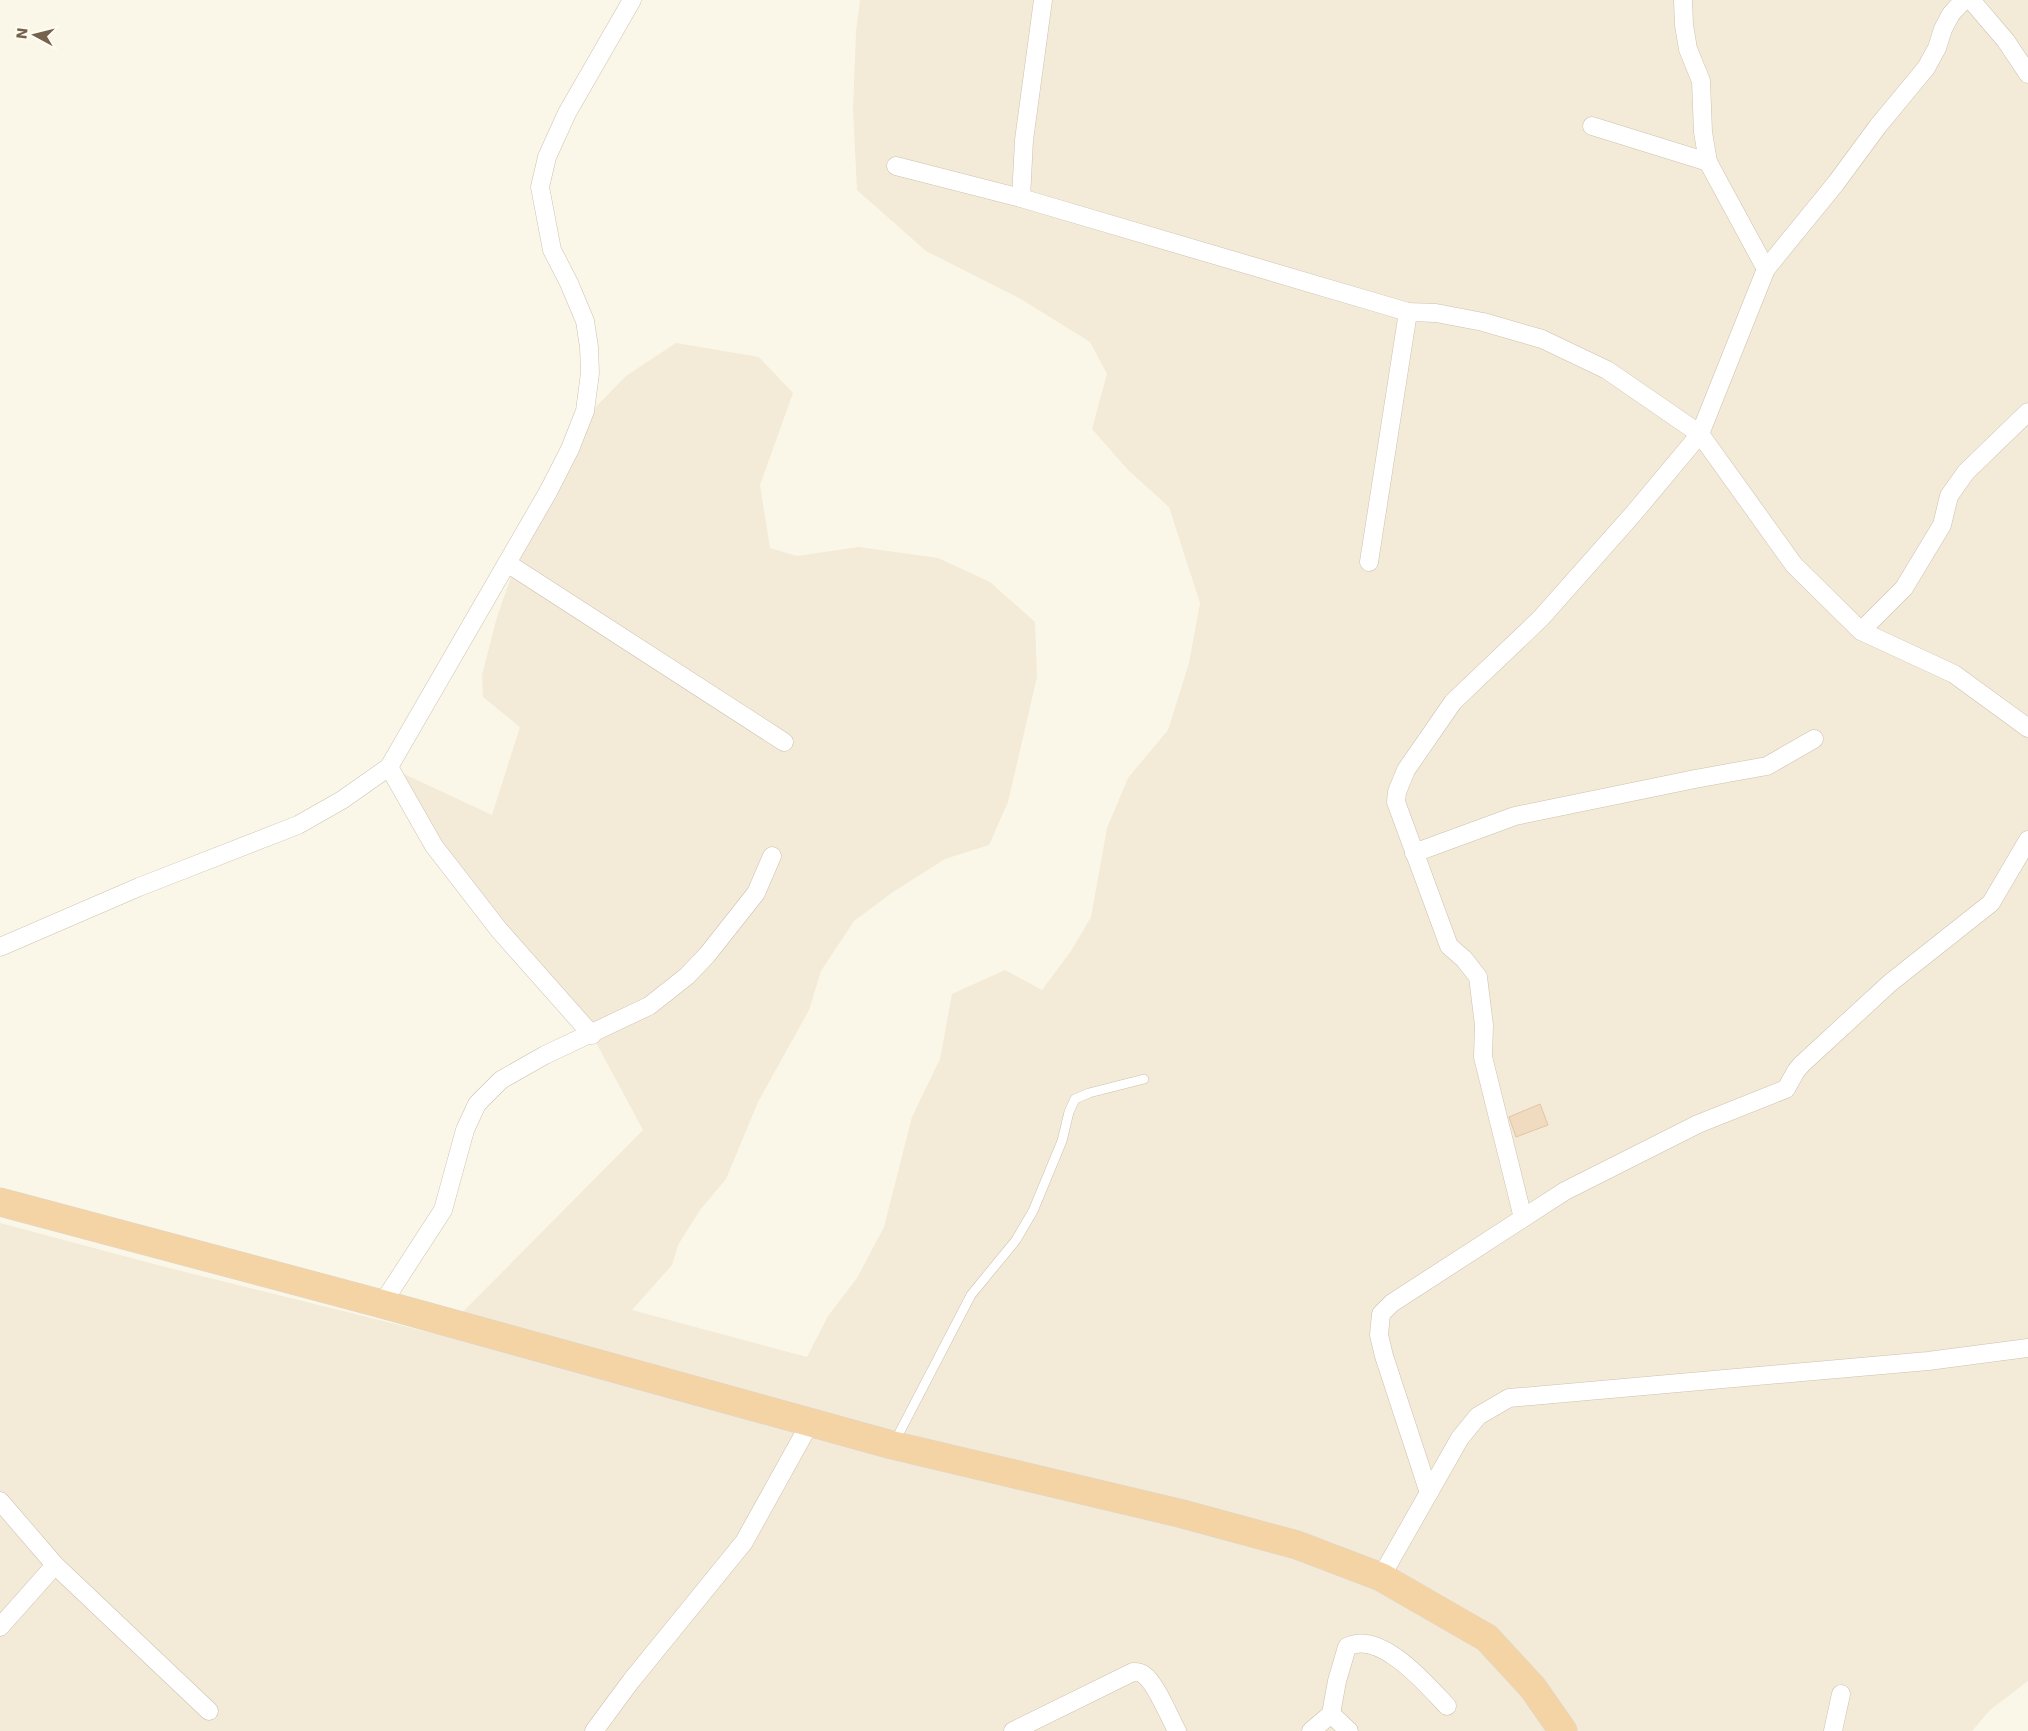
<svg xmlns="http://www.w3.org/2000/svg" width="2028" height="1731" font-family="'DejaVu Sans',sans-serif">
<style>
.residential{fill:#f3ead7}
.building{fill:#f0dbc1;stroke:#e2c5a2}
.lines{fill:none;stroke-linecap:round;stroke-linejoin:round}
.service-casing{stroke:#cdc1af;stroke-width:10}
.minor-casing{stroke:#cdc1af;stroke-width:19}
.trunk-casing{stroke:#dbd6d1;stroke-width:29}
.service{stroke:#fff;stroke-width:9}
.minor{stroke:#fff;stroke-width:18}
.trunk{stroke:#f4d4a4;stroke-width:28}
</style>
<rect width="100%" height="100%" fill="#fbf7e8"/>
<path class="residential" d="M860,0H2028V1681L1990,1710L1972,1731H0V1223L165,1267L440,1335L643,1130L592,1035L499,930L389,767L492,815L520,727L483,697L482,675L497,617L526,534L579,424L626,376L676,343L759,357L793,393L760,485L770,548L797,556L859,547L938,558L990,582L1035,622L1037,677L1008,802L989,845L945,859L893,892L854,921L821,971L809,1010L758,1102L726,1179L700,1210L678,1245L672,1265L632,1310L807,1357L828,1316L857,1278L884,1227L912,1117L940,1059L952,994L1005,970L1042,990L1071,951L1091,917L1107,828L1128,778L1168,730L1189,663L1200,603L1169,507L1129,471L1092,429L1107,374L1090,342L1021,299L926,251L857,190L853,110L856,32Z"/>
<path class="building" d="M1540,1104L1548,1125L1516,1137L1509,1117Z"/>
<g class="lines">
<defs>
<path id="service" d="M894,1443L971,1295L1016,1240L1033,1211L1062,1141L1069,1112L1075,1099L1089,1093L1144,1079"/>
<g id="minor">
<path d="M1683,0L1684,25L1688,49L1701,81L1703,132L1708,162L1766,269"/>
<path d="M1971,0L2006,41L2028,74"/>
<path d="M1592,126L1708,162"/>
<path d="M896,166L1021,198L1408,312L1436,313L1483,322L1542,339L1607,370L1700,434L1794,565L1861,631L1954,674L2028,728"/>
<path d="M1021,198L1024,140L1043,0"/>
<path d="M1369,562L1408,312"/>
<path d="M507,563L784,742"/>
<path d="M1861,631L1904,588L1942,525L1949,496L1966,472L2028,412"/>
<path d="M389,767L434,846L499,930L592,1035"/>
<path d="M1414,853L1515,816L1695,779L1767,766L1814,739"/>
<path d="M0,947L139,887L298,825L342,800L389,767L548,492L570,449L585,411L590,373L589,347L585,321L569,283L552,250L540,187L547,157L567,113L632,0"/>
<path d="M1523,1218L1483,1057L1484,1025L1478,977L1464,959L1449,946L1396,802L1397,792L1406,770L1453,702L1541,618L1634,513L1700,434L1766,269L1836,183L1878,126L1926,68L1937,48L1943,29L1951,14L1964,0"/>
<path d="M382,1304L443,1210L465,1130L477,1104L501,1080L545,1055L649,1006L687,976L707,955L756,893L772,856"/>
<path d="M1429,1493L1384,1356L1379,1335L1381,1314L1392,1303L1565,1191L1698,1124L1786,1089L1796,1071L1802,1064L1890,983L1991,903L2028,840"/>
<path d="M0,1501L55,1565L209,1711"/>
<path d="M1381,1577L1460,1438L1478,1416L1509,1398L1928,1361L2028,1348"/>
<path d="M0,1627L55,1565"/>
<path d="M1331,1714L1337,1681L1347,1647C1380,1629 1427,1685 1447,1706"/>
<path d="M594,1731L631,1681L744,1542L810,1423"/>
<path d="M1013,1731L1133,1672C1137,1672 1141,1672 1144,1675C1155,1682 1170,1718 1177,1731"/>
<path d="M1311,1731L1331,1714L1349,1731"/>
<path d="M1833,1731L1841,1694"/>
</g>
<path id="trunk" d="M0,1202L382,1304L892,1445L1179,1513L1297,1545L1381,1577L1487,1638L1533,1688L1563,1731"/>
</defs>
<use href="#service" class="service-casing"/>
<use href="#minor" class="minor-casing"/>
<use href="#trunk" class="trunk-casing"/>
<use href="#service" class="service"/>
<use href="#minor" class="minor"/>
<use href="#trunk" class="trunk"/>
</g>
<g transform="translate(35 35) rotate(277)" stroke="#fefbef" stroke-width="4" paint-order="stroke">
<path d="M0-4L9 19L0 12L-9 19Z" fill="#75624d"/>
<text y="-8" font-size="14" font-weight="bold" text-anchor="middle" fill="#75624d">N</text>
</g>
</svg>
